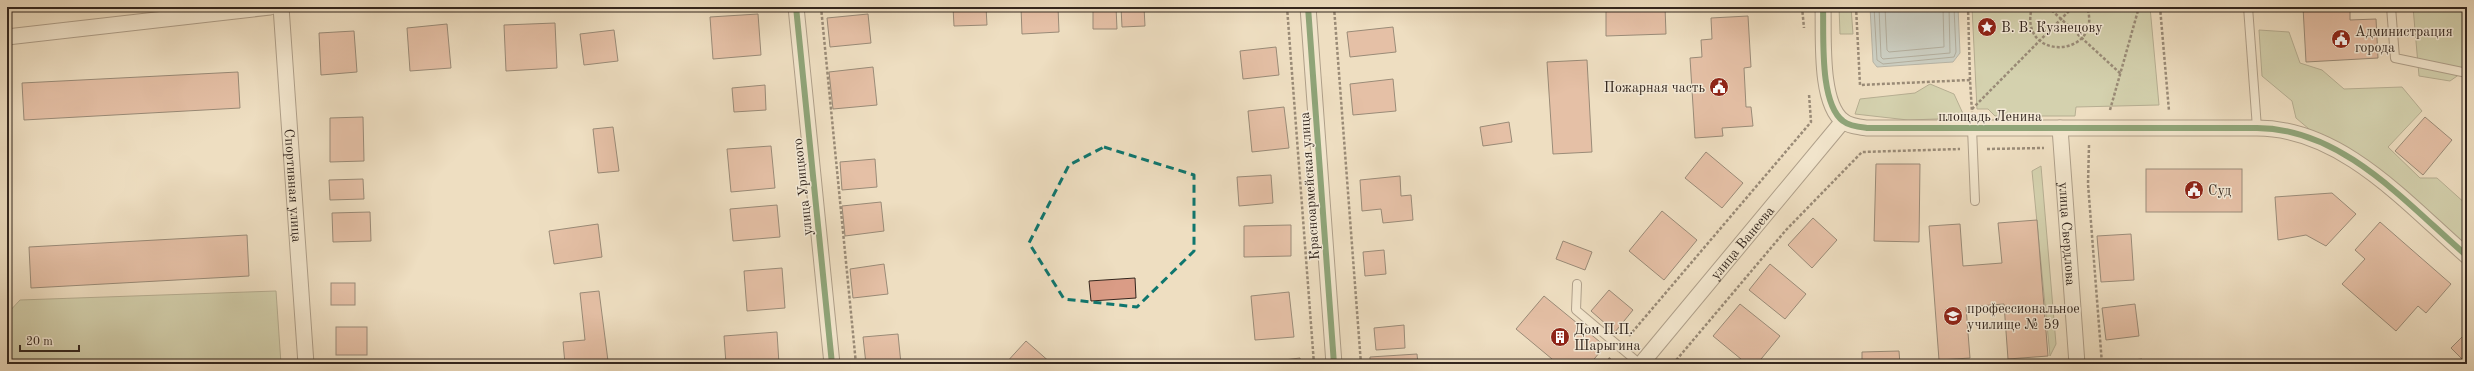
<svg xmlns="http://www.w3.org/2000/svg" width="2474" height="371" font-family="'Old Standard TT',serif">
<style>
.green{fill:#b3c297;stroke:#73745a}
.water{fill:#9fb9bf;stroke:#747e7f}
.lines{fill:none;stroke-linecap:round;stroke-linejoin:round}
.shore{stroke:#69706e;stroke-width:1}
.building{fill:#da9c86;stroke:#33261e}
.lane-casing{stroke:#625447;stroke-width:10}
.street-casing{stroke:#625447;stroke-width:17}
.path{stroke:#33261e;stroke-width:2.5;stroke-dasharray:3 2;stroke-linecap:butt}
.lane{stroke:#f4ead7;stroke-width:8}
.street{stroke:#f4ead7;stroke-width:15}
.cycleway-casing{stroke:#f4ead7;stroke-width:8}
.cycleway{stroke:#1b5e20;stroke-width:6}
.marked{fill:none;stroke:#0f766e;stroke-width:3;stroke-dasharray:8 5;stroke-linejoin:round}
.labels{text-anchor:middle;stroke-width:3;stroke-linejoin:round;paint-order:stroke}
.poi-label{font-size:14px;fill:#33261e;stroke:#f4ead7;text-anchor:start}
.street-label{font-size:14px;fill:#33261e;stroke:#f4ead7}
</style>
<rect width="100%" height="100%" fill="#eedec1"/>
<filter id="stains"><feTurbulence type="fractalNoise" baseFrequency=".005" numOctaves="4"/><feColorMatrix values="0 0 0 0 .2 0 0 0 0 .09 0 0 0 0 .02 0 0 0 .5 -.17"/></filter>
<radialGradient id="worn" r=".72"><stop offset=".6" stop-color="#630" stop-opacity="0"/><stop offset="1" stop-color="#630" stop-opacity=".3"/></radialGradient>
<g class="green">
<path d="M1839,7H1851L1853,34H1840Z"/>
<path d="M1972,7H2150L2159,105L2076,107L2075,116H1995L1988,109H1977Z"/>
<path d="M2413,7H2467V69L2450,81L2419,76Z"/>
<path d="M2259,30L2289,32L2300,63L2322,70L2344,89L2402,87L2422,111L2388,147L2420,178H2437L2467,205V251L2445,244L2296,118L2292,101L2262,76Z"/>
<path d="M1930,84L1954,94L1965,118L1908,120L1855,114L1860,99L1915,93Z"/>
<path d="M2041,166L2056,344L2050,356L2032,171Z"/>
<path d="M276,291L281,364H7V314L20,300Z"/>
</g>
<path class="water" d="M1870,7H1958L1960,53L1953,62L1877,67L1873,62Z"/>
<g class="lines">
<g class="shore">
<path d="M1874,7L1877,60L1883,64L1954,57L1956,52L1954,7"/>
<path d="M1879,7L1881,57L1883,59L1950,53L1949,7"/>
<path d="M1885,7L1887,50L1889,52L1944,47L1943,7"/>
</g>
</g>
<g class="building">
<path d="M953,7H986L987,25L954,26Z"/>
<path d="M1021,7H1058L1059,32L1022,34Z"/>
<path d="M1093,7H1116L1117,29H1093Z"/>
<path d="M1121,7H1144L1145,26L1122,27Z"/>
<path d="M1665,7L1666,34L1606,36V10Z"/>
<path d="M2303,7H2350V20L2376,19L2378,58L2306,62Z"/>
<path d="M758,14L761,55L713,59L710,17Z"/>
<path d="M868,14L871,43L830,47L827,18Z"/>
<path d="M1748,16L1751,67L1744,68L1746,107H1751L1753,126L1722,128L1723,136L1695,138L1690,58L1702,57L1701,40L1712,39L1711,18Z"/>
<path d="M555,23L557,68L506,71L504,25Z"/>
<path d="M447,24L451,68L410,71L407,28Z"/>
<path d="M1393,27L1396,52L1350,57L1347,32Z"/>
<path d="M614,30L618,61L584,65L580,34Z"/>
<path d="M354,31L357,72L321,75L319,33Z"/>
<path d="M1276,47L1279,75L1243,79L1240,51Z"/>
<path d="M1587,60L1592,152L1553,154L1547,62Z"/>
<path d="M873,67L877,105L833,109L829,72Z"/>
<path d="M238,72L240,108L24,120L22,83Z"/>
<path d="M1393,79L1396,111L1353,115L1350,84Z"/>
<path d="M765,85L766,110L734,112L732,88Z"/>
<path d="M1284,107L1289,148L1252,152L1248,111Z"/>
<path d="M363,117L364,161L330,162V118Z"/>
<path d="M2425,117L2452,140L2423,175L2395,151Z"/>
<path d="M1509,122L1512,142L1483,146L1480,127Z"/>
<path d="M613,127L619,171L598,173L593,129Z"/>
<path d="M771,146L775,188L731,192L727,149Z"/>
<path d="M1706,152L1743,183L1722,208L1685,178Z"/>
<path d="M875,159L877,187L842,190L840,162Z"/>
<path d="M1876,164H1920L1919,242L1874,241Z"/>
<rect x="2146" y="169" width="96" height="43"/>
<path d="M1271,175L1273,203L1239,206L1237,177Z"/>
<path d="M1400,176L1401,196L1411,195L1413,220L1383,223L1381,209L1362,211L1360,180Z"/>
<path d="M363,179L364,199L330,200L329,180Z"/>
<path d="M2332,193L2356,214L2326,246L2306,235L2278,240L2275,197Z"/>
<path d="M881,202L884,231L845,236L842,206Z"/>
<path d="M777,205L780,237L733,241L730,209Z"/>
<path d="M1662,211L1697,240L1664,280L1629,251Z"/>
<path d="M370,212L371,241L333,242L332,213Z"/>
<path d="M1813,218L1837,240L1812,268L1788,245Z"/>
<path d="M2037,220L2048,356L2008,359L2004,304L1966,307L1970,358L1939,360L1929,226L1960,224L1963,266L2002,263L1998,223Z"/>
<path d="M2380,222L2451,284L2426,313L2418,306L2396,331L2342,284L2365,259L2355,250Z"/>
<path d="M598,224L602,257L554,264L549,231Z"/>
<path d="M1291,225V256L1244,257V226Z"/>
<path d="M2131,234L2134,280L2101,282L2097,236Z"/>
<path d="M247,235L249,276L31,288L29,247Z"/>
<path d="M1563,241L1592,252L1585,270L1556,259Z"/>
<path d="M1384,250L1386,274L1365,276L1363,252Z"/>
<path d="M884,264L888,294L853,298L850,269Z"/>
<path d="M1770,264L1806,294L1785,319L1749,290Z"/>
<path d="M782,268L785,308L747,311L744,271Z"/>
<path d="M1135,278L1136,298L1091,301L1089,281Z"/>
<rect x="331" y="283" width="24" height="22"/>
<path d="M1609,290L1633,310L1615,332L1591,311Z"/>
<path d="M599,291L608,361L565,364L563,342L585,340L580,293Z"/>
<path d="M1289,292L1294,337L1255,340L1251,296Z"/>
<path d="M1544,296L1605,346L1590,364H1558L1516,329Z"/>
<path d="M1740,304L1780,336L1757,364H1747L1713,336Z"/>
<path d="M2135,304L2139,336L2106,340L2102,308Z"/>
<path d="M1404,325L1405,348L1376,350L1374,328Z"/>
<rect x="336" y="327" width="31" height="28"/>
<path d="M777,332L779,364H726L724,336Z"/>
<path d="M2467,332V364L2451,348Z"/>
<path d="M898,334L901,364H866L863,337Z"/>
<path d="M1026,341L1052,364H1005Z"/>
<path d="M1899,351L1900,364H1862V352Z"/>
<path d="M1417,354L1418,364H1370V357Z"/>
<path d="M1300,358L1301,364H1253Z"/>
<path d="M2142,359L2143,364H2107V363Z"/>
</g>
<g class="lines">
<defs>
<g id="lane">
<path d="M2248,7L2257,128"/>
<path d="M2391,7L2395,58L2467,73"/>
<path d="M1972,128L1975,201"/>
<path d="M1577,284L1576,310L1640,364"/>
</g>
<g id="street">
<path id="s1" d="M281,7L306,364"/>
<path d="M796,7L832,364"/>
<path d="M1308,7L1334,364"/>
<path d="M1823,7C1824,35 1819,103 1843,121C1849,126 1859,127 1867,128H2257C2342,128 2407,204 2467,256"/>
<path d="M7,37L270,7"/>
<path id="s2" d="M2060,128L2077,364"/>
<path id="s3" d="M1641,364L1843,121"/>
</g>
</defs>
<use href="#lane" class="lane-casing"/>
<use href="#street" class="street-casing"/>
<g class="path">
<path d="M821,7L856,364"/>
<path d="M1287,7L1314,364"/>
<path d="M1334,7L1361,364"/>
<path d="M1802,7L1804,28"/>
<path d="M1856,7L1860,85L1970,80L1972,112"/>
<path d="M1968,7L1970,80"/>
<path d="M2032,7C2017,63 2104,58 2087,7"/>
<path d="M2048,7L2121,74"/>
<path d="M2160,7L2169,111"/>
<path d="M1972,109L2073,7"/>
<path d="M2110,110L2139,7"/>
<path d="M2089,145L2088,184L2102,364"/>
<path d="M1987,149L2044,148"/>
<path d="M1629,336L1811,122L1809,94"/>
<path d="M1605,364L1611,357"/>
<path d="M1673,364L1786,230L1862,152L1960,149"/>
</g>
<use href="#lane" class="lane"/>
<use href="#street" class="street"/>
<defs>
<g id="cycleway">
<path d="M796,7L832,364"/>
<path d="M1308,7L1334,364"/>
<path d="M1823,7C1824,35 1819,103 1843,121C1849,126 1859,127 1867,128H2257C2342,128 2407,204 2467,256"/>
</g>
</defs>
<use href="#cycleway" class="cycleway-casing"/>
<use href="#cycleway" class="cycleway"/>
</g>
<path d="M0 0H2474V371H0ZM1104,147L1194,175V251L1137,307L1064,299L1029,243L1069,165Z" fill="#eedec1" fill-opacity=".55" fill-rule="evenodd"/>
<path class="marked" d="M1104,147L1194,175V251L1137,307L1064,299L1029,243L1069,165Z"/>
<defs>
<symbol id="sight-disc" viewBox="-11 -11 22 22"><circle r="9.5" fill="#8f2418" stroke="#f4ead7"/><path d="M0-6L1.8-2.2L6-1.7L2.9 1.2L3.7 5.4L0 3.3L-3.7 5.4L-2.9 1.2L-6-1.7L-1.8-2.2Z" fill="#fff"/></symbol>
<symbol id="civic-disc" viewBox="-11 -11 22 22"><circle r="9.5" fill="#8f2418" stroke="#f4ead7"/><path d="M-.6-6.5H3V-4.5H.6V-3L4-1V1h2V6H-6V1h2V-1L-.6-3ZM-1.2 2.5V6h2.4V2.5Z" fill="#fff"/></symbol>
<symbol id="university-disc" viewBox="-11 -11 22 22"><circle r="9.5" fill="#8f2418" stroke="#f4ead7"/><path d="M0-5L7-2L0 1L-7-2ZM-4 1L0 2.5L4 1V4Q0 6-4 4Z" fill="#fff"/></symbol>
<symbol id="building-disc" viewBox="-11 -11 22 22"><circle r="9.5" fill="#8f2418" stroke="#f4ead7"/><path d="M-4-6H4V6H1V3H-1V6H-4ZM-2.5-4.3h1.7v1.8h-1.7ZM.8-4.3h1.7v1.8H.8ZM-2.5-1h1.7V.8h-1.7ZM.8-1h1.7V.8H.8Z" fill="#fff"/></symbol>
</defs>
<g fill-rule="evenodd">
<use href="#sight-disc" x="1976" y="16" width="22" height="22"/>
<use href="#civic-disc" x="2330" y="28" width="22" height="22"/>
<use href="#civic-disc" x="1708" y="76" width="22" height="22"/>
<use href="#civic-disc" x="2183" y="179" width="22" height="22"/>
<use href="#university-disc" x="1942" y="305" width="22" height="22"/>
<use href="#building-disc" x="1549" y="326" width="22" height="22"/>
</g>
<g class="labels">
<g class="poi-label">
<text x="2001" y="32">В. В. Кузнецову</text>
<text x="2355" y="36">Администрация<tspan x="2355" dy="16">города</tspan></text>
<text x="1705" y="92" text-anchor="end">Пожарная часть</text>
<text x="2208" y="195">Суд</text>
<text x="1967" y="313">профессиональное<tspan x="1967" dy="16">училище № 59</tspan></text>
<text x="1574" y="334">Дом П.П.<tspan x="1574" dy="16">Шарыгина</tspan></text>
</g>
<g class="street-label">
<text x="1990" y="121">площадь Ленина</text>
<text dy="5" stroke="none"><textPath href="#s1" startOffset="179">Спортивная улица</textPath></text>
<text transform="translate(1309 186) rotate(-94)" y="5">Красноармейская улица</text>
<text transform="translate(802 187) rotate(-96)" y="5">улица Урицкого</text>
<text dy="5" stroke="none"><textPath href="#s2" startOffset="106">улица Свердлова</textPath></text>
<text dy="5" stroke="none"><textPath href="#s3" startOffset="158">улица Ванеева</textPath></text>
</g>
</g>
<rect width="2474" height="371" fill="none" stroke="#eedec1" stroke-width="24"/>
<rect x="8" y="8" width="2458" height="355" fill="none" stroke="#33261e" stroke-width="2"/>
<rect x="12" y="12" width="2450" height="347" fill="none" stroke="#33261e"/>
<path d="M20 345v6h59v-6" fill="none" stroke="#33261e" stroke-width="2"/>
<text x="26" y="345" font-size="12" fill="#33261e" stroke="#f4ead7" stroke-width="3" paint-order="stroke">20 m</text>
<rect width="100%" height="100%" filter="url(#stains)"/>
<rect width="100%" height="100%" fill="url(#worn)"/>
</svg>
